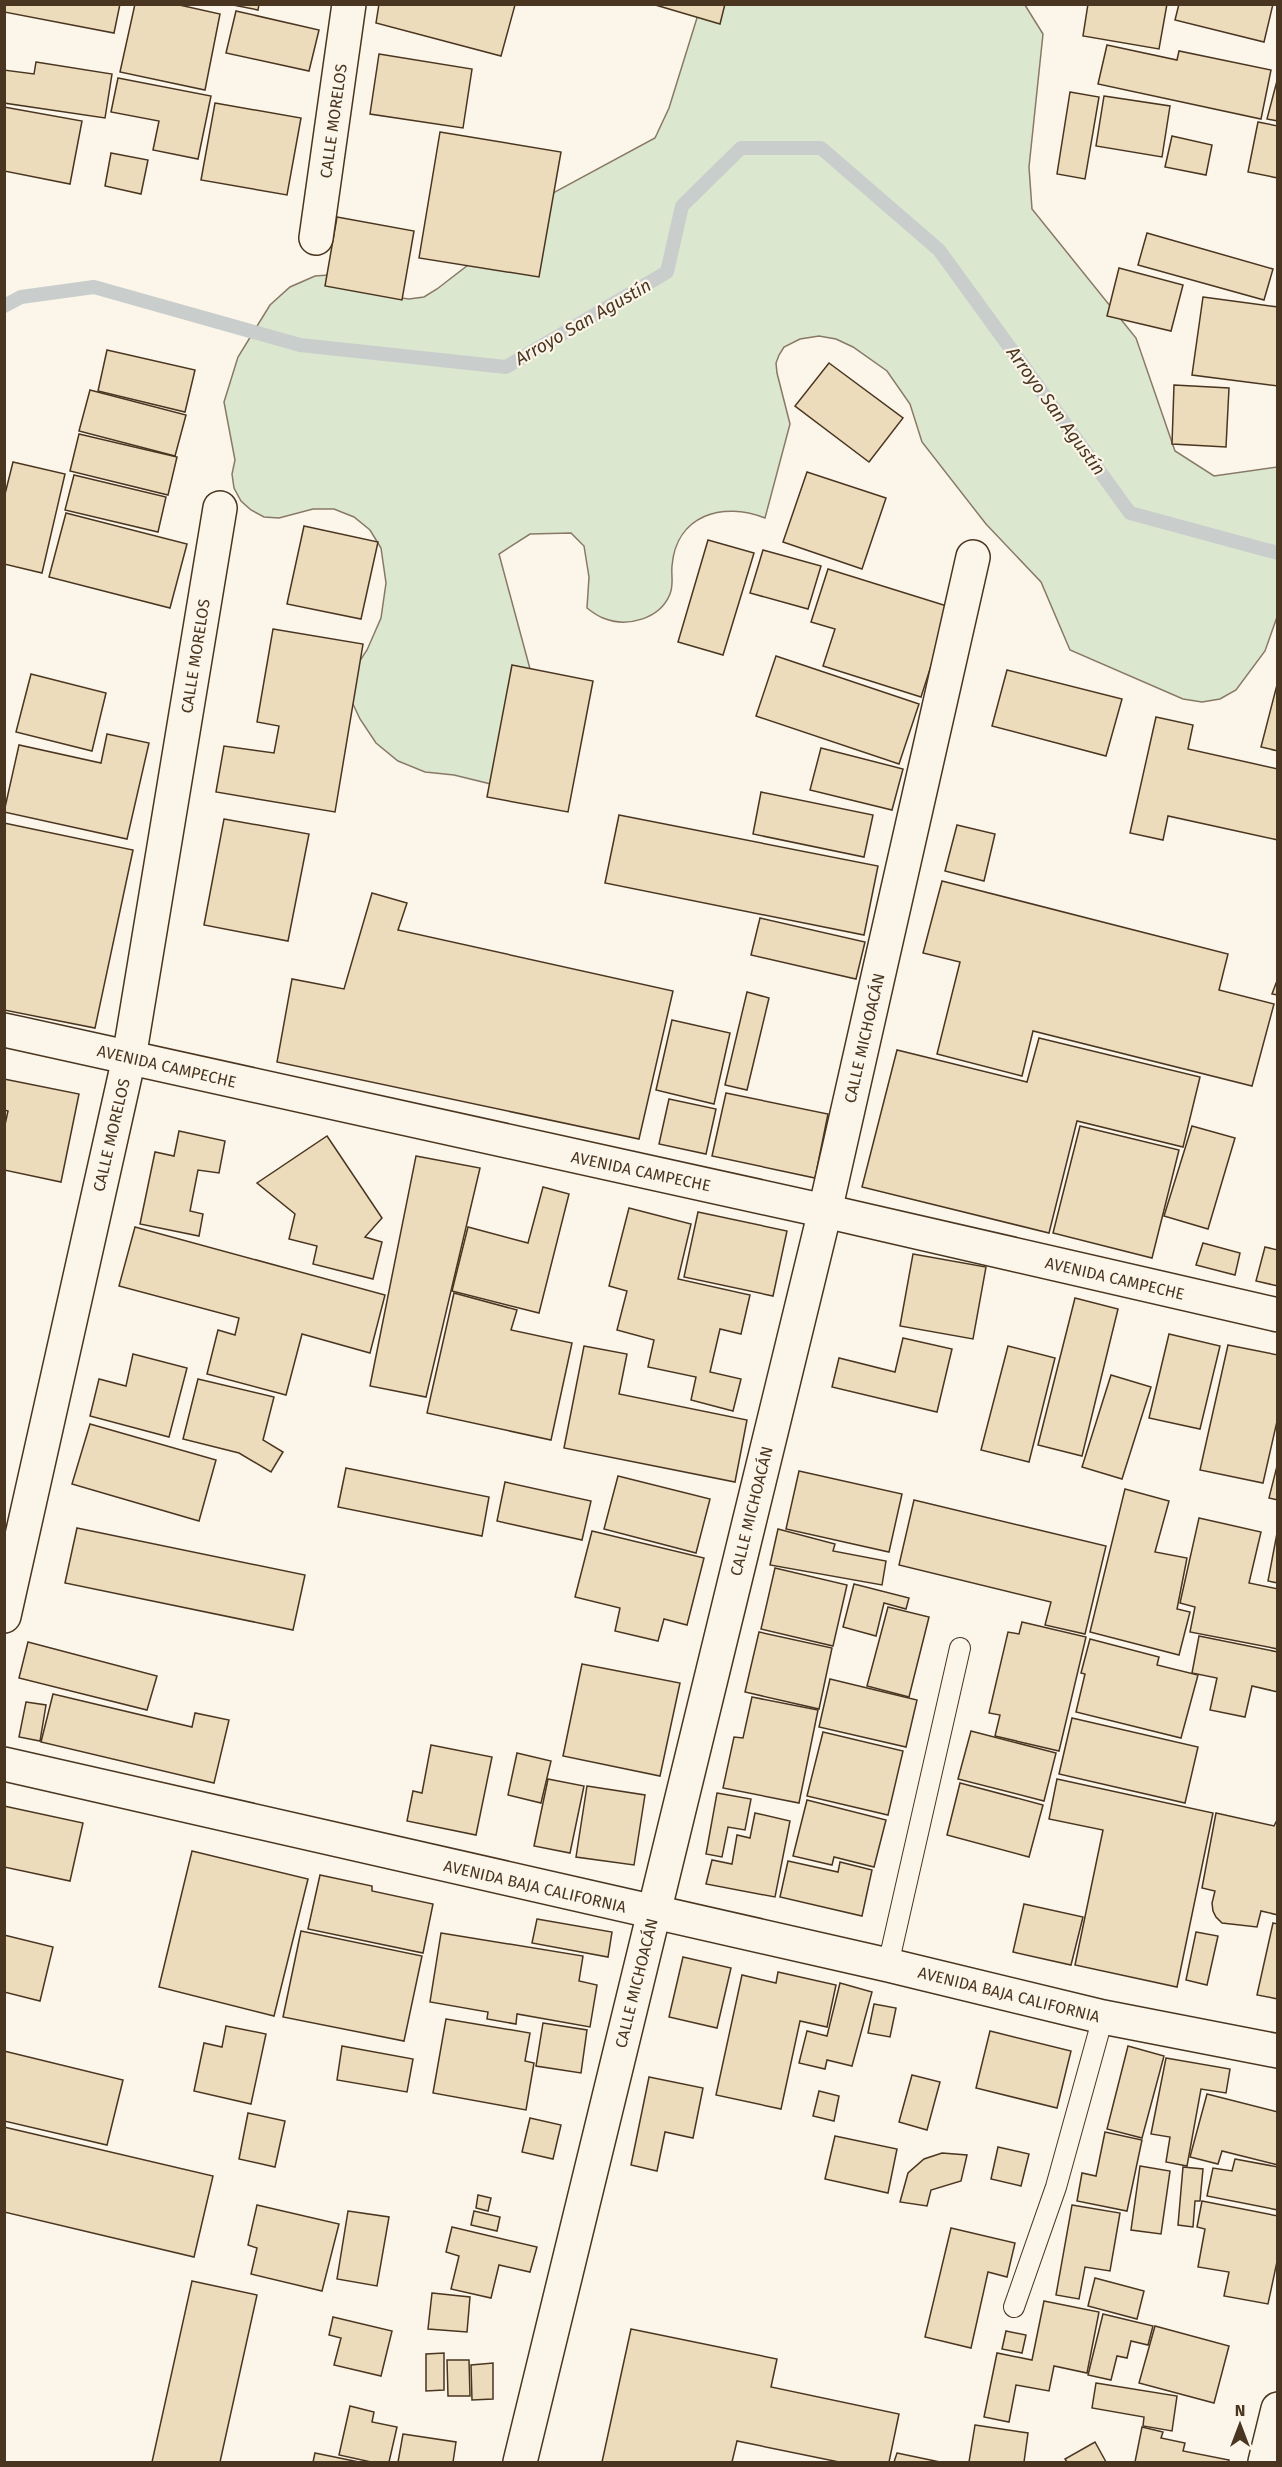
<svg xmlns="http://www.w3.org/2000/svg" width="1282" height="2467" font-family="'Fira Sans',sans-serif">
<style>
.green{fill:#dce7d0;stroke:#887966;stroke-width:1.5}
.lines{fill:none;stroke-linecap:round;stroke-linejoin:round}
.stream{stroke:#c9cecd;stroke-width:14}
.building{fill:#ecdcbc;stroke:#4a3520;stroke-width:1.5}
.lane-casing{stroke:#4a3520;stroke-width:22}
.street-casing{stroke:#4a3520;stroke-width:36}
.lane{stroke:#fbf6e9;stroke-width:20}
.street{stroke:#fbf6e9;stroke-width:33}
.labels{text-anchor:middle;stroke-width:4.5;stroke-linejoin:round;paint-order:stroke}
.street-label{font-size:16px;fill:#4a3520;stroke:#fbf6e9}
.water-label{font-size:18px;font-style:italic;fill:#4a3520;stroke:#fbf6e9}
</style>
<rect width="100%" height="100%" fill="#fbf6e9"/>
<path class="green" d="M701,5H1025L1043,34L1029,167L1032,209L1136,338L1175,451L1214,476L1277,467V617L1265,651L1236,690L1220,699L1202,702L1183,699L1070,650L1041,582L986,524L922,442L910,404L887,371L853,347L836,339L819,336L800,339L784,347L779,355L776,363L777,373L790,424L765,518C723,501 676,515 672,566C671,576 674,584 670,594C660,619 627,628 603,618C598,616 592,612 587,608L589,577L584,546L571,533L530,534L499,554L533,680L491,784L454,775L425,772L398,761L376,743L360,719L352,702L357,665L367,650L381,618L386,583L381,548L370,530L354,517L334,509H313L279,518L264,517L251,510L241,501L234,488L232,474L235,460L224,402L238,357L270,305L290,287L315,276L343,274L394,297L409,299L424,297L437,289L494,245L551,194L655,138L669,108Z"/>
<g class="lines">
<path class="stream" d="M4,306L21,297L94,287L300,345L506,367L667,272L682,206L741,148H821L939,250L1130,513L1278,553"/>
</g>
<g class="building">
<path d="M4,4H120L114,33L4,12Z"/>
<path d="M135,4H175L220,14L205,90L120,72Z"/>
<path d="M228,4H259L258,10Z"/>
<path d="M379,4H515V5L501,56L376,23Z"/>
<path d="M652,4H725L720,24Z"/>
<path d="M1088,4H1167L1159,49L1083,36Z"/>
<path d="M1179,4H1273L1264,42L1175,20Z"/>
<path d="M236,11L319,30L309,71L226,53Z"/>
<path d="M1107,45L1177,60L1179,51L1271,70L1261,119L1098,84Z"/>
<path d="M379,54L472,69L463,128L370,114Z"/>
<path d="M36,62L112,74L105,118L4,103V70L34,74Z"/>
<path d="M1278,77V121L1267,119Z"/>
<path d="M118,78L211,96L198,159L153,150L159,121L111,112Z"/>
<path d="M1070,92L1099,97L1085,179L1057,174Z"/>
<path d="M1104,96L1170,106L1162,157L1096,146Z"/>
<path d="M215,103L301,118L287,195L201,180Z"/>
<path d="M4,107L82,121L70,184L4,171Z"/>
<path d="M1258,122L1278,126V178L1248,172Z"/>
<path d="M440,132L561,152L539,277L419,258Z"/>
<path d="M1172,136L1212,145L1206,175L1165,167Z"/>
<path d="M111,153L148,160L141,194L105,186Z"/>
<path d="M337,217L414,231L402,300L325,286Z"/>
<path d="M1147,233L1273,269L1264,300L1138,265Z"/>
<path d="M1119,268L1183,285L1171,331L1107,316Z"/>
<path d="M1203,297L1278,307V386L1192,375Z"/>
<path d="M107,350L195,370L185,412L98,391Z"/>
<path d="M829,363L903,418L869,462L795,406Z"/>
<path d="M1174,385L1229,388L1226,447L1172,444Z"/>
<path d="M90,390L186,415L175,456L79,431Z"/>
<path d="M79,434L177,457L168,495L70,471Z"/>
<path d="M13,462L65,474L42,573L4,564V498Z"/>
<path d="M807,472L886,498L862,569L783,542Z"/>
<path d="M74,475L166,497L158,532L65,510Z"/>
<path d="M66,513L187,544L170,608L49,577Z"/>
<path d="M304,526L378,542L361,619L287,604Z"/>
<path d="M708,540L754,553L723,655L678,642Z"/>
<path d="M763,550L821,566L808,609L750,593Z"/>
<path d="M828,569L950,607L921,697L823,666L835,629L811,622Z"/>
<path d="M273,629L363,644L335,812L216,792L224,746L274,753L279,726L257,722Z"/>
<path d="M776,656L919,704L899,764L756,716Z"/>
<path d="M512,665L593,681L568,812L487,797Z"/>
<path d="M1007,670L1122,699L1106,756L992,726Z"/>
<path d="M31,674L106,693L92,751L16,732Z"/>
<path d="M1278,681V751L1261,747Z"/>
<path d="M1156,717L1193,725L1188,749L1278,769V840L1168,816L1163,840L1130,833Z"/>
<path d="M107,734L149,743L127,839L4,812L19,745L101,763Z"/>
<path d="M821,748L903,769L892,810L810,790Z"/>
<path d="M761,792L873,815L864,857L753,834Z"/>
<path d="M619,815L878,866L864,935L605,883Z"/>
<path d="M224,819L309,834L288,941L204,925Z"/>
<path d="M4,823L133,850L95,1028L4,1010Z"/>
<path d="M957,825L995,834L984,881L945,871Z"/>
<path d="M942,881L1228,954L1219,990L1274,1004L1252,1086L1033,1031L1022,1076L937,1054L960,962L923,953Z"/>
<path d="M372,893L407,903L398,930L673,991L639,1139L277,1062L292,979L344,989Z"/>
<path d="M760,918L865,942L856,979L751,955Z"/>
<path d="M1278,978V995L1272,994Z"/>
<path d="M747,992L769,998L747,1090L725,1085Z"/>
<path d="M672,1020L730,1033L714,1104L656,1090Z"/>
<path d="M1039,1038L1200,1077L1183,1147L1077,1121L1049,1233L862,1187L897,1050L1027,1082Z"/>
<path d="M4,1079L79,1094L61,1182L4,1170V1129L8,1111L4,1110Z"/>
<path d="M726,1093L828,1114L815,1178L712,1156Z"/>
<path d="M669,1099L716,1109L706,1154L659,1144Z"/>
<path d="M1080,1126L1179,1150L1152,1258L1053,1233Z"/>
<path d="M1192,1126L1235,1138L1208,1229L1164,1216Z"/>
<path d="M179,1131L225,1141L219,1173L198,1170L190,1211L203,1214L199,1236L140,1224L155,1152L174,1156Z"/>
<path d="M327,1136L382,1218L365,1237L382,1242L373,1279L313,1264L317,1246L289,1239L295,1214L257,1183Z"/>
<path d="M416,1156L480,1168L426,1397L370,1386Z"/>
<path d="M543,1187L569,1194L539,1313L452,1291L468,1227L528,1243Z"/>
<path d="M629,1208L691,1224L678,1279L750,1295L741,1334L720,1329L710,1372L741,1379L733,1411L691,1400L696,1377L648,1367L654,1340L617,1330L627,1291L609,1286Z"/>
<path d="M698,1212L787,1231L773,1296L684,1277Z"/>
<path d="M135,1227L385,1295L370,1353L302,1334L286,1395L207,1374L218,1330L235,1335L239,1318L119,1286Z"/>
<path d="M1203,1243L1240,1253L1235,1275L1196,1265Z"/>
<path d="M1265,1247L1278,1250V1286L1256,1281Z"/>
<path d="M913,1254L986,1267L973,1339L900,1326Z"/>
<path d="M454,1293L517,1310L511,1330L572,1343L551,1440L427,1413Z"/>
<path d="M1075,1298L1118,1309L1082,1456L1038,1445Z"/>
<path d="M1169,1334L1220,1346L1200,1429L1149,1418Z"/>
<path d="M903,1338L952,1349L937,1412L832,1387L839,1358L895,1372Z"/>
<path d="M1228,1345L1278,1355V1417L1263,1483L1200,1470Z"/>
<path d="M584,1346L627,1354L619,1394L747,1420L735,1482L564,1448Z"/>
<path d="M1008,1346L1055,1358L1029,1462L981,1450Z"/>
<path d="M133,1354L187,1368L169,1437L90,1416L99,1379L126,1386Z"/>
<path d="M1111,1375L1151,1387L1122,1479L1082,1467Z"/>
<path d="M198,1379L274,1397L263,1440L283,1452L271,1472L239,1453L183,1439Z"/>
<path d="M90,1424L216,1460L199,1521L72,1484Z"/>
<path d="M1278,1462V1500L1269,1498Z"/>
<path d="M346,1468L489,1497L482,1536L338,1507Z"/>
<path d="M799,1471L902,1494L889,1552L786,1529Z"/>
<path d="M618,1476L710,1499L696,1553L604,1529Z"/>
<path d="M505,1482L591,1501L582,1540L497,1521Z"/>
<path d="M1125,1489L1169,1501L1155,1552L1187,1558L1177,1609L1190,1612L1179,1655L1090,1632Z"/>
<path d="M914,1500L1106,1546L1085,1634L1045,1625L1051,1602L899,1565Z"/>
<path d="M1199,1518L1261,1532L1249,1583L1278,1589V1649L1190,1632L1195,1607L1180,1603Z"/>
<path d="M77,1528L305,1575L293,1630L65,1583Z"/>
<path d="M1278,1528V1583L1268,1581Z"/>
<path d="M778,1529L835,1544L833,1551L886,1561L882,1585L770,1565Z"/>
<path d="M592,1531L704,1558L687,1625L664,1619L658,1641L615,1631L620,1608L575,1597Z"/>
<path d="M775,1568L847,1585L833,1646L761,1629Z"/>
<path d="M854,1584L909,1598L906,1609L884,1603L876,1636L843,1627Z"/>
<path d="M888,1607L929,1617L909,1697L867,1686Z"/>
<path d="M1022,1622L1086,1637L1059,1751L995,1736L1000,1715L989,1713L1008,1632L1019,1634Z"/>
<path d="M759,1632L832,1648L819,1709L745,1692Z"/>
<path d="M1199,1636L1278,1652V1692L1252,1686L1245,1717L1210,1710L1217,1678L1192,1673Z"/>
<path d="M1090,1639L1159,1657L1157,1665L1198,1675L1181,1738L1076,1712L1085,1674L1081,1673Z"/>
<path d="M28,1642L157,1676L147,1710L19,1678Z"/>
<path d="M582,1664L680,1683L660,1776L563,1756Z"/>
<path d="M830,1679L917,1700L906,1747L819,1727Z"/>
<path d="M53,1694L192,1727L195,1713L229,1720L214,1783L41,1742Z"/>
<path d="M752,1697L818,1710L799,1803L723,1788L734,1737L743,1738Z"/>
<path d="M26,1702L46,1705L40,1741L19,1737Z"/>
<path d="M1072,1718L1198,1747L1185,1803L1059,1774Z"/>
<path d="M971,1731L1056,1753L1044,1801L958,1779Z"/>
<path d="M823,1732L903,1751L888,1815L807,1796Z"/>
<path d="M431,1745L492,1757L476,1835L407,1821L413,1791L422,1793Z"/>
<path d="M517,1753L551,1761L541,1803L508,1795Z"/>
<path d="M548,1779L584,1786L570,1853L534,1846Z"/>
<path d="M1057,1779L1213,1813L1177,1987L1075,1965L1103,1830L1049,1819Z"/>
<path d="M960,1783L1043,1805L1029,1857L947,1835Z"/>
<path d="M587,1786L645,1795L634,1865L576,1857Z"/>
<path d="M717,1793L751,1799L745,1830L728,1827L722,1857L706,1854Z"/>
<path d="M807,1800L886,1820L874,1867L834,1857L832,1865L793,1856Z"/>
<path d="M4,1806L83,1823L70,1881L4,1867Z"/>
<path d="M755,1813L790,1821L775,1897L706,1884L712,1860L732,1864L737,1835L750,1838Z"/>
<path d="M1216,1813L1274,1826L1278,1818V1915L1261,1911L1257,1927L1222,1923L1216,1917L1213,1911L1212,1903L1215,1891L1202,1888Z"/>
<path d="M192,1851L308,1879L274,2016L159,1987Z"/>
<path d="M788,1861L838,1872L840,1862L872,1870L862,1916L780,1897Z"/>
<path d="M320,1875L372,1886V1891L433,1904L423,1953L308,1929Z"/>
<path d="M1024,1904L1083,1917L1071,1965L1013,1952Z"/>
<path d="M537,1919L612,1932L608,1957L532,1943Z"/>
<path d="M1273,1923L1278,1924V1999L1257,1995Z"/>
<path d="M301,1931L422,1956L404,2041L283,2017Z"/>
<path d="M1196,1932L1218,1936L1207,1985L1186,1980Z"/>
<path d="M441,1933L583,1956L579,1981L597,1985L590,2027L517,2014L516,2024L487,2019L488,2012L430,2002Z"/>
<path d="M4,1935L53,1947L40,2001L4,1992Z"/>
<path d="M683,1957L731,1968L717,2028L669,2017Z"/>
<path d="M778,1972L836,1985L827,2027L800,2021L781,2109L716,2095L742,1975L776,1983Z"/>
<path d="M840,1983L872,1992L852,2066L827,2060L825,2069L799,2063L807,2031L827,2036Z"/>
<path d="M874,2004L896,2008L890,2037L868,2033Z"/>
<path d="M446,2019L530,2033L525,2061L534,2063L526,2110L433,2093Z"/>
<path d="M543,2023L587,2030L581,2073L536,2066Z"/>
<path d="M226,2026L266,2034L251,2104L194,2091L204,2043L222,2047Z"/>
<path d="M990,2031L1071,2051L1057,2108L976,2088Z"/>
<path d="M342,2046L413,2059L407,2092L337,2080Z"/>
<path d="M1128,2046L1164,2056L1142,2138L1107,2129Z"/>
<path d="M4,2051L123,2080L107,2145L4,2121Z"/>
<path d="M1166,2058L1230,2069L1226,2093L1201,2089L1187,2166L1166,2162L1170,2137L1151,2134Z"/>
<path d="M912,2075L940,2082L927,2130L899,2122Z"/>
<path d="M649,2077L703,2088L693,2138L665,2132L657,2171L631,2165Z"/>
<path d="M819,2091L839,2096L834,2121L813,2116Z"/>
<path d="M1207,2094L1278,2112V2165L1222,2151L1218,2164L1190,2157Z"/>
<path d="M248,2113L285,2121L275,2167L239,2159Z"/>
<path d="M530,2118L561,2125L553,2159L522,2152Z"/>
<path d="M4,2127L213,2176L194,2257L4,2212Z"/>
<path d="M1105,2132L1142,2140L1127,2211L1077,2201L1082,2173L1096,2176Z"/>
<path d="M835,2136L897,2149L888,2193L825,2179Z"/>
<path d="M998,2147L1029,2154L1021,2186L991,2179Z"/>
<path d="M942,2153L967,2155L961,2181L931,2190L927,2206L900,2202L908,2173L924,2159Z"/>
<path d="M1235,2159L1278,2167V2210L1207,2196L1213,2168L1232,2171Z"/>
<path d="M1140,2166L1170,2171L1161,2234L1131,2230Z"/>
<path d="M1183,2167L1203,2169L1200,2201H1195L1193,2227L1178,2225Z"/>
<path d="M478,2195L491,2198L488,2211L476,2208Z"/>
<path d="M1202,2201L1278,2216V2257L1268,2304L1224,2296L1229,2272L1198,2267L1205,2229L1197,2227Z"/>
<path d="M257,2205L339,2224L322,2291L251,2274L257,2248L248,2245Z"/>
<path d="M1072,2205L1120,2213L1110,2271L1085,2267L1079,2299L1056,2295Z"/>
<path d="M348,2211L389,2217L377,2286L337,2279Z"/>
<path d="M474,2211L500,2217L497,2231L471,2225Z"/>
<path d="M452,2227L537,2247L530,2272L499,2265L491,2298L451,2289L459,2256L446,2252Z"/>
<path d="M951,2228L1015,2243L1007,2277L988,2272L971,2348L925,2337Z"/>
<path d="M1095,2278L1144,2291L1137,2319L1088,2306Z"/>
<path d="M192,2281L257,2295L220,2462H152Z"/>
<path d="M432,2293L470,2297L467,2332L428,2329Z"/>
<path d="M1044,2301L1099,2312L1087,2373L1054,2366L1049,2391L1016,2385L1009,2422L984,2417L997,2353L1032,2360Z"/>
<path d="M1103,2314L1153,2326L1148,2345L1131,2341L1127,2358L1117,2356L1111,2380L1088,2375Z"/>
<path d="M333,2317L392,2331L381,2376L334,2365L341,2338L329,2335Z"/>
<path d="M1155,2326L1229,2346L1214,2403L1139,2383Z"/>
<path d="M631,2329L777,2359L771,2387L899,2414L889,2462H839L737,2441L732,2462H602Z"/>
<path d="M1006,2331L1026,2335L1022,2353L1002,2349Z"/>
<path d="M444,2353V2390L426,2391V2354Z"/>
<path d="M447,2360H469L470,2396H448Z"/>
<path d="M493,2363V2399L472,2400L471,2365Z"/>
<path d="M1096,2383L1177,2396L1172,2431L1143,2426L1144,2417L1092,2408Z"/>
<path d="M350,2406L374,2412L372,2422L397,2427L389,2462H371L339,2455Z"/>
<path d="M975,2425L1028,2433L1024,2462H969Z"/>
<path d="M1142,2427L1163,2432L1161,2438L1185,2443L1183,2451L1229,2460L1228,2462H1135Z"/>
<path d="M403,2434L456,2442L453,2462H398Z"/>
<path d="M1095,2442L1106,2462H1067L1065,2459Z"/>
<path d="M315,2453L359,2462H313Z"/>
<path d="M897,2453L940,2462H894Z"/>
</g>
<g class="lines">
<defs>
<g id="lane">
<path d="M888,1965L960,1648"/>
<path d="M1014,2307L1056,2187L1103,2017"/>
</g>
<g id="street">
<path d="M316,238L349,4"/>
<path d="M4,1030L825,1211L1278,1315"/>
<path d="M4,1616L129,1058L220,508"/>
<path d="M4,1764L888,1965L1103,2017L1278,2051"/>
<path d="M520,2462L825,1211L973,557"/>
<path d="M1265,2462L1278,2409"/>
</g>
</defs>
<use href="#lane" class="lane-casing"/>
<use href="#street" class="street-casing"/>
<use href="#lane" class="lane"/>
<use href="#street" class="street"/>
</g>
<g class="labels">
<g class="street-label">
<text transform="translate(333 121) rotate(-82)" y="6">CALLE MORELOS</text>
<text transform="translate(195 656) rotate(-81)" y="6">CALLE MORELOS</text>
<text transform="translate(864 1038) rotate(-77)" y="6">CALLE MICHOACÁN</text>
<text transform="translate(167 1066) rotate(13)" y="6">AVENIDA CAMPECHE</text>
<text transform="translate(111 1135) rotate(-77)" y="6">CALLE MORELOS</text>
<text transform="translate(641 1171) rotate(12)" y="6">AVENIDA CAMPECHE</text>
<text transform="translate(1115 1278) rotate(13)" y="6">AVENIDA CAMPECHE</text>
<text transform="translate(751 1511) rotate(-76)" y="6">CALLE MICHOACÁN</text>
<text transform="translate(535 1886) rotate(13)" y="6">AVENIDA BAJA CALIFORNIA</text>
<text transform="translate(636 1983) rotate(-76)" y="6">CALLE MICHOACÁN</text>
<text transform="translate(1009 1994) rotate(14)" y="6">AVENIDA BAJA CALIFORNIA</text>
</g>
<g class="water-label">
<text transform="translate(583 322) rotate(-30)" y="6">Arroyo San Agustín</text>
<text transform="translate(1056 411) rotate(54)" y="6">Arroyo San Agustín</text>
</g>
</g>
<rect width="1282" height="2467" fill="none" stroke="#4a3520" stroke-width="12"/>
<g transform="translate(1240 2425)" stroke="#fbf6e9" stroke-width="4.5" paint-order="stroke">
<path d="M0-4.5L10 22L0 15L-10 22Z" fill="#4a3520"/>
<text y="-9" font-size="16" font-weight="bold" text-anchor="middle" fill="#4a3520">N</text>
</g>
</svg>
